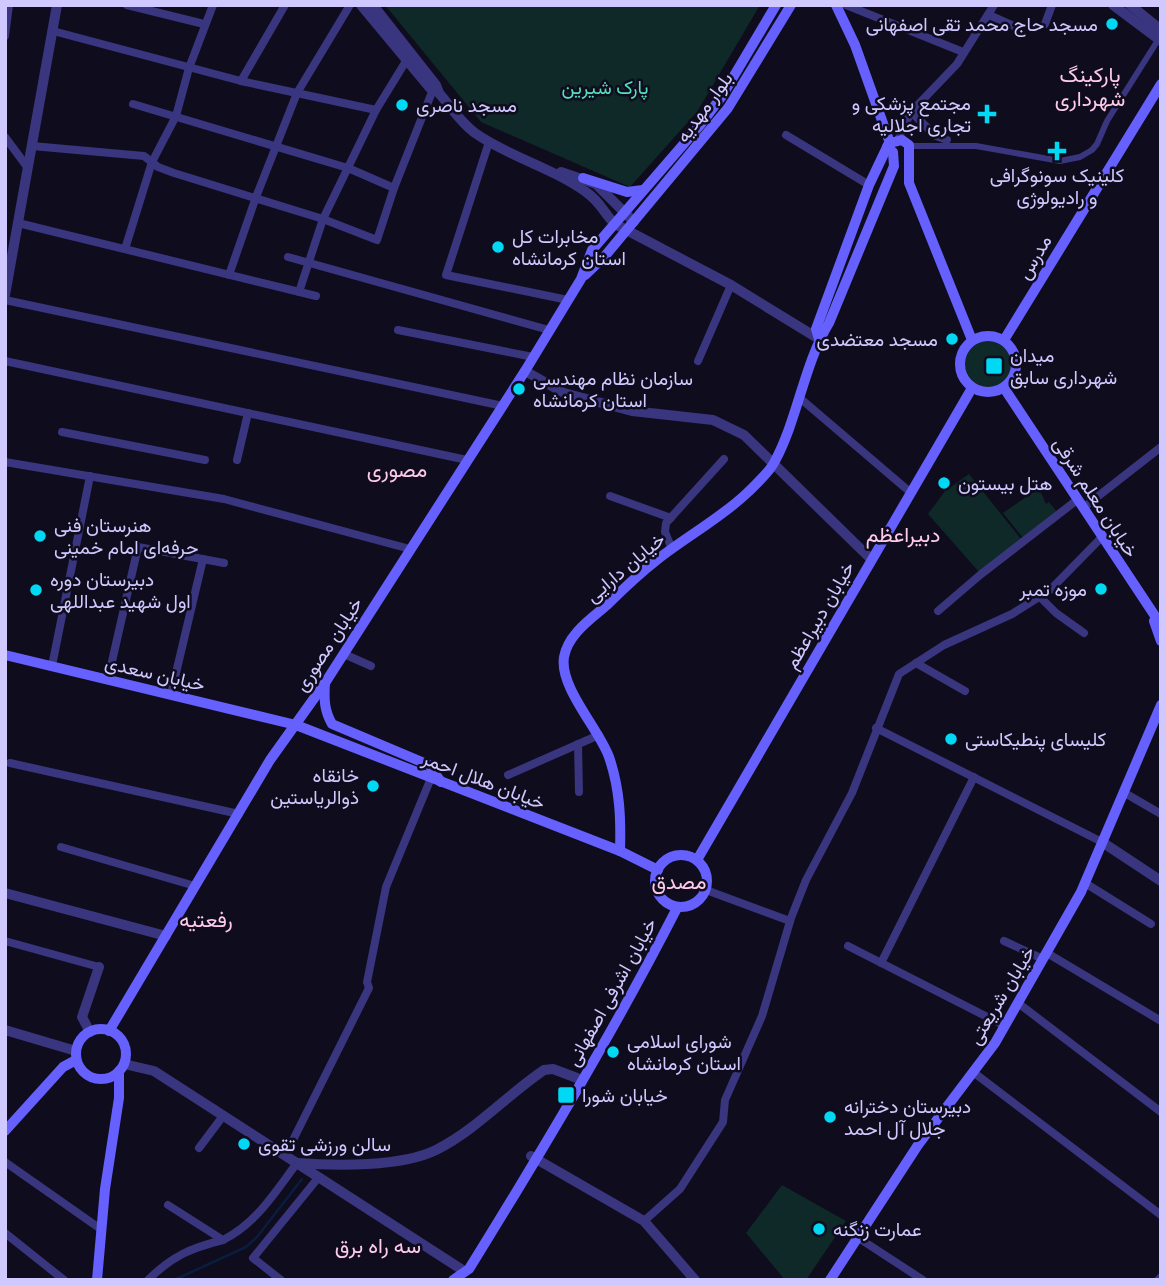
<svg xmlns="http://www.w3.org/2000/svg" width="1166" height="1285" font-family="'Public Sans',Vazirmatn,sans-serif">
<style>
.green{fill:#0f2828}
.lines{fill:none;stroke-linecap:round;stroke-linejoin:round}
.stream{stroke:#0a1d3f;stroke-width:2.5}
.pedestrian{stroke:#39357e;stroke-width:6}
.minor{stroke:#39357e;stroke-width:8}
.tertiary{stroke:#39357e;stroke-width:10}
.secondary{stroke:#6660ff;stroke-width:10}
.poi-dot{fill:#00d8f4;stroke:#0f0c1e;stroke-width:2.5}
.labels{text-anchor:middle;stroke-width:5;stroke-linejoin:round;paint-order:stroke}
.poi-label{font-size:19px;fill:#d0c9ff;stroke:#0f0c1e;text-anchor:start}
.park-label{font-size:19px;fill:#53e0bf;stroke:#0f0c1e}
.street-label{font-size:19px;fill:#d0c9ff;stroke:#0f0c1e}
.neighbourhood-label{font-size:21px;fill:#ffcbeb;stroke:#0f0c1e}
</style>
<rect width="100%" height="100%" fill="#0f0c1e"/>
<g class="green">
<path d="M385,5H760L697,112L630,187L481,122Z"/>
<circle cx="988" cy="364" r="25"/>
<path d="M969,474L1021,539L979,572L928,514L945,491Z"/>
<path d="M1039,488L1046,504L1049,502L1057,512L1023,538L1003,513Z"/>
<path d="M782,1185L846,1221L806,1280H785L746,1233Z"/>
</g>
<g class="lines">
<path class="stream" d="M174,1280L246,1247L257,1237L302,1179"/>
<path class="pedestrian" d="M909,146H976L1060,161L1080,157L1092,150L1097,144L1107,121L1158,40"/>
<g class="minor">
<path d="M127,5L204,24"/>
<path d="M846,5L963,52"/>
<path d="M989,15L1016,27"/>
<path d="M1045,24L1052,5"/>
<path d="M53,31L241,81L376,110"/>
<path d="M5,36L9,5"/>
<path d="M241,81L285,5"/>
<path d="M133,104L348,168L394,188"/>
<path d="M911,112L936,136L947,140"/>
<path d="M786,135L869,185"/>
<path d="M5,137L28,168"/>
<path d="M898,140L911,112L957,64L994,5"/>
<path d="M489,142L446,275L568,300"/>
<path d="M32,146L144,156L158,167L174,173L323,219L377,240L394,188L434,87"/>
<path d="M18,223L316,296"/>
<path d="M125,249L152,162L176,116L189,68L213,5"/>
<path d="M288,257L549,330"/>
<path d="M229,275L256,197L297,93L350,5"/>
<path d="M299,292L323,219L376,110L406,61"/>
<path d="M5,300L503,406"/>
<path d="M398,330L533,357"/>
<path d="M5,361L467,460"/>
<path d="M698,361L731,285"/>
<path d="M801,399L910,492"/>
<path d="M62,432L205,460"/>
<path d="M237,460L248,413"/>
<path d="M5,462L224,499L410,549"/>
<path d="M610,496L671,518"/>
<path d="M1083,508L1161,447"/>
<path d="M672,549L665,532L666,523L724,459"/>
<path d="M1040,597L1056,613L1084,633"/>
<path d="M938,611L980,575L1077,500"/>
<path d="M344,654L371,666"/>
<path d="M916,663L965,691"/>
<path d="M52,666L90,476"/>
<path d="M108,679L138,547L224,563"/>
<path d="M171,694L203,559"/>
<path d="M876,728L1102,842"/>
<path d="M578,744L579,792"/>
<path d="M10,763L239,814"/>
<path d="M508,775L599,735"/>
<path d="M1123,792L1161,814"/>
<path d="M61,847L195,886"/>
<path d="M1085,883L1151,924"/>
<path d="M706,890L790,921"/>
<path d="M5,941L99,967"/>
<path d="M1004,941L1043,959"/>
<path d="M848,946L1005,1026"/>
<path d="M1047,953L1161,1021"/>
<path d="M881,963L974,777"/>
<path d="M1018,1003L1161,1112"/>
<path d="M973,1072L1161,1215"/>
<path d="M199,1148L223,1116"/>
<path d="M285,1156L369,988L367,982L386,887L431,778"/>
<path d="M5,1162L102,1230"/>
<path d="M168,1205L223,1240C256,1224 275,1192 297,1163"/>
<path d="M644,1221L680,1189L723,1122L725,1100L762,1016L791,918L806,880L852,793L899,674L944,645L1012,614L1050,590L1102,537"/>
<path d="M5,1233L64,1280"/>
<path d="M857,1237L923,1280"/>
<path d="M148,1280C172,1256 191,1248 223,1240"/>
<path d="M281,1280L253,1258L318,1178"/>
<path d="M1158,1280L1161,1277"/>
</g>
<g class="tertiary">
<path d="M361,5L430,88L439,93"/>
<path d="M373,5L436,85L439,93C450,106 461,123 475,133C509,157 551,167 586,192C601,202 604,214 615,224L731,285L819,339"/>
<path d="M1113,5L1161,41"/>
<path d="M1130,5L1161,30"/>
<path d="M561,172L596,184L634,222"/>
<path d="M5,295L57,5"/>
<path d="M525,371L564,393L632,411L713,420L744,435L871,559"/>
<path d="M1102,842L1161,881"/>
<path d="M5,893L166,936"/>
<path d="M5,1030L76,1051"/>
<path d="M90,1032L82,1017L99,967"/>
<path d="M124,1064L154,1071L464,1271"/>
<path d="M531,1156L644,1221L695,1280"/>
<path d="M298,1163C335,1166 402,1167 436,1150C476,1130 507,1095 544,1070L553,1069L577,1078"/>
</g>
<g class="secondary">
<path d="M836,5L855,45L890,143"/>
<path d="M890,143L902,140L909,145V183L972,340"/>
<path d="M583,178L627,192L643,190"/>
<path d="M585,275L605,256L728,108L791,5"/>
<circle cx="988" cy="364" r="28"/>
<path d="M819,339L816,329L869,185L889,143"/>
<path d="M1004,340L1161,84"/>
<path d="M1004,388L1161,625"/>
<path d="M1154,621L1161,641"/>
<path d="M5,655L296,725L620,851L658,870"/>
<path d="M325,683C324,699 324,710 332,724L429,765L441,782"/>
<path d="M620,851C621,819 620,789 609,757C599,729 559,687 564,657C568,634 591,619 607,605C623,589 640,573 658,559C687,536 721,518 747,493C756,484 770,472 775,461C798,418 804,364 829,323L894,166L893,152L887,147"/>
<circle cx="681" cy="881" r="26"/>
<path d="M697,860L972,388"/>
<circle cx="101" cy="1054" r="25"/>
<path d="M109,1031L270,760L325,683L525,371L581,279L592,250L701,124L722,96L776,5"/>
<path d="M5,1131L63,1067L76,1060"/>
<path d="M97,1280L105,1189L119,1098V1071"/>
<path d="M453,1280L469,1269C542,1151 614,1031 677,908"/>
<path d="M830,1280L918,1145L995,1043L1081,892L1161,705"/>
</g>
</g>
<g class="poi-dot">
<circle cx="1112" cy="24" r="7"/>
<circle cx="402" cy="105" r="7"/>
<path d="M983.5 103.5h7v7h7v7h-7v7h-7v-7h-7v-7h7z"/>
<path d="M1053.5 140.5h7v7h7v7h-7v7h-7v-7h-7v-7h7z"/>
<circle cx="498" cy="247" r="7"/>
<circle cx="952" cy="339" r="7"/>
<rect x="985" y="357" width="18" height="18" rx="3.5"/>
<circle cx="519" cy="389" r="7"/>
<circle cx="944" cy="483" r="7"/>
<circle cx="40" cy="536" r="7"/>
<circle cx="1101" cy="589" r="7"/>
<circle cx="36" cy="590" r="7"/>
<circle cx="951" cy="739" r="7"/>
<circle cx="373" cy="786" r="7"/>
<circle cx="613" cy="1052" r="7"/>
<rect x="557" y="1086" width="18" height="18" rx="3.5"/>
<circle cx="830" cy="1117" r="7"/>
<circle cx="244" cy="1144" r="7"/>
<circle cx="819" cy="1229" r="7"/>
</g>
<g class="labels">
<g class="poi-label">
<text x="1098" y="31" text-anchor="end">مسجد حاج محمد تقی اصفهانی</text>
<text x="971" y="110" text-anchor="end">مجتمع پزشکی و<tspan x="971" dy="22">تجاری اجلالیه</tspan></text>
<text x="416" y="112">مسجد ناصری</text>
<text x="1057" y="182" text-anchor="middle">کلینیک سونوگرافی<tspan x="1057" dy="22">و رادیولوژی</tspan></text>
<text x="512" y="243">مخابرات کل<tspan x="512" dy="22">استان کرمانشاه</tspan></text>
<text x="938" y="346" text-anchor="end">مسجد معتضدی</text>
<text x="1010" y="362">میدان<tspan x="1010" dy="22">شهرداری سابق</tspan></text>
<text x="533" y="385">سازمان نظام مهندسی<tspan x="533" dy="22">استان کرمانشاه</tspan></text>
<text x="958" y="490">هتل بیستون</text>
<text x="54" y="532">هنرستان فنی<tspan x="54" dy="22">حرفه‌ای امام خمینی</tspan></text>
<text x="50" y="586">دبیرستان دوره<tspan x="50" dy="22">اول شهید عبداللهی</tspan></text>
<text x="1087" y="596" text-anchor="end">موزه تمبر</text>
<text x="965" y="746">کلیسای پنطیکاستی</text>
<text x="359" y="782" text-anchor="end">خانقاه<tspan x="359" dy="22">ذوالریاستین</tspan></text>
<text x="627" y="1048">شورای اسلامی<tspan x="627" dy="22">استان کرمانشاه</tspan></text>
<text x="582" y="1102">خیابان شورا</text>
<text x="844" y="1113">دبیرستان دخترانه<tspan x="844" dy="22">جلال آل احمد</tspan></text>
<text x="258" y="1151">سالن ورزشی تقوی</text>
<text x="833" y="1236">عمارت زنگنه</text>
</g>
<g class="park-label">
<text x="605" y="94">پارک شیرین</text>
</g>
<g class="street-label">
<text transform="translate(704 107) rotate(-54)" y="7">بلوار مهدیه</text>
<text transform="translate(1034 257) rotate(-59)" y="7">مدرس</text>
<text transform="translate(1096 497) rotate(57)" y="7">خیابان معلم شرقی</text>
<text transform="translate(625 567) rotate(-40)" y="7">خیابان دارایی</text>
<text transform="translate(819 615) rotate(-60)" y="7">خیابان دبیراعظم</text>
<text transform="translate(328 644) rotate(-57)" y="7">خیابان مصوری</text>
<text transform="translate(155 673) rotate(13)" y="7">خیابان سعدی</text>
<text transform="translate(484 780) rotate(21)" y="7">خیابان هلال احمر</text>
<text transform="translate(611 992) rotate(-61)" y="7">خیابان اشرفی اصفهانی</text>
<text transform="translate(1001 995) rotate(-59)" y="7">خیابان شریعتی</text>
</g>
<g class="neighbourhood-label">
<text x="1090" y="82">پارکینگ<tspan x="1090" dy="24">شهرداری</tspan></text>
<text x="397" y="477">مصوری</text>
<text x="903" y="542">دبیراعظم</text>
<text x="679" y="889">مصدق</text>
<text x="206" y="927">رفعتیه</text>
<text x="378" y="1253">سه راه برق</text>
</g>
</g>
<rect width="1166" height="1285" fill="none" stroke="#d0c9ff" stroke-width="14"/>
</svg>
